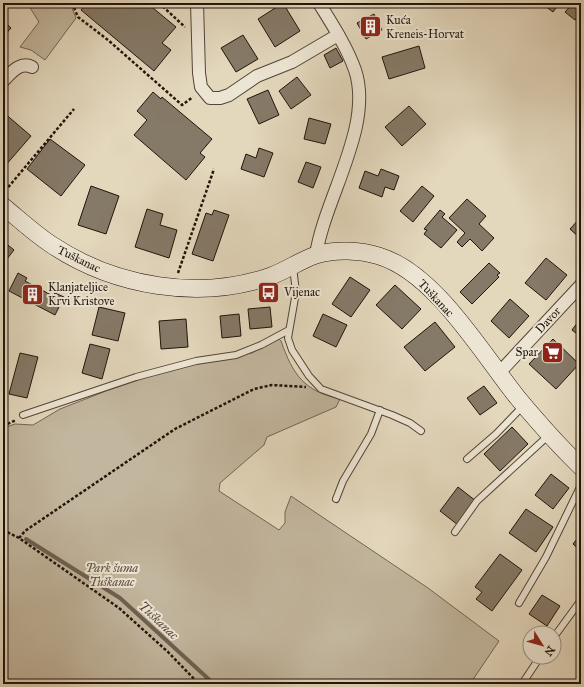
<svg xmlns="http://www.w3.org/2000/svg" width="584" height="687" font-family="'IM FELL Great Primer',serif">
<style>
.green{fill:#c2b69e;stroke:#716554}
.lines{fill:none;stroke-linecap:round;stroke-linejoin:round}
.stream{stroke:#6d6151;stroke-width:4}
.building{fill:#857967;stroke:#20140b}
.lane-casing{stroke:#514537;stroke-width:8}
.street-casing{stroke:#514537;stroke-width:14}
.secondary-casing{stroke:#20140b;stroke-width:18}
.path{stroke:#20140b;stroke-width:2.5;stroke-dasharray:3 2;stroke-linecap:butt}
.lane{stroke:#ede5d3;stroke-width:6}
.street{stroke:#ede5d3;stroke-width:12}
.secondary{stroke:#ede5d3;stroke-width:17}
.labels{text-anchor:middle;stroke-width:4;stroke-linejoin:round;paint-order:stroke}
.poi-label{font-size:12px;fill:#20140b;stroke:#ede5d3;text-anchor:start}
.street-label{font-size:12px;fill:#20140b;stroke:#ede5d3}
.park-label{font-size:12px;font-style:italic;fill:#594d3e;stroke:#ede5d3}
.water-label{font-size:13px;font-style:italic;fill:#54483a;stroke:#ede5d3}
</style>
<rect width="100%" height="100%" fill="#e3d7bc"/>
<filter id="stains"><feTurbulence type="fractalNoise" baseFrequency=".005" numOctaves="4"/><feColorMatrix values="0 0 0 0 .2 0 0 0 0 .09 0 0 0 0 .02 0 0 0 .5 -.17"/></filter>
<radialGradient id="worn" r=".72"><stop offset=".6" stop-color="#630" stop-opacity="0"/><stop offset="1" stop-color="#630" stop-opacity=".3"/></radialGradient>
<g class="green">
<path d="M27,3H70L76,18L45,60L31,50L20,47L39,22Z"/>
<path d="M278,338L281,341C293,375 304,391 340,399L336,407L267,437L264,445L220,483L219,491L279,530L285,523V512L291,496L428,588L499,641L470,684H3V428L15,424L33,425L60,409L106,391L147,377L215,359L252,353Z"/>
</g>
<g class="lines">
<path class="stream" d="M26,539L120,598L214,684"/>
</g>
<g class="building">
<path d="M87,3H147L176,27L162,43L171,50L154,71L81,10Z"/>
<path d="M283,3L300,31L275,47L258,19Z"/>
<path d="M541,3H560L553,12Z"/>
<path d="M573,3L581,4V13L575,20L565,12Z"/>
<path d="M374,14L382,30L366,39L357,23Z"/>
<path d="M3,20L11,28L3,37Z"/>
<path d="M243,35L258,59L236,72L221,48Z"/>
<path d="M419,46L425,68L389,79L382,57Z"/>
<path d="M336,48L343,61L330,68L324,55Z"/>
<path d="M297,77L311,95L291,109L279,91Z"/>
<path d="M268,90L279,115L259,124L247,99Z"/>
<path d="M153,92L161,99L162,97L212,139L200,153L205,157L186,180L134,135L147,120L137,111Z"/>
<path d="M409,106L426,124L402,146L385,127Z"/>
<path d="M3,112L31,136L5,166L3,164Z"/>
<path d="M309,118L331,124L325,144L304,139Z"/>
<path d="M50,139L85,165L61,196L27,169Z"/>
<path d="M259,148L273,153L264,177L241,169L246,154L256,158Z"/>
<path d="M306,162L321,167L313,188L298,182Z"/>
<path d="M381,169L399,176L394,190L385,187L382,197L359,188L365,171L378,176Z"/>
<path d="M91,186L119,196L106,234L78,225Z"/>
<path d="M422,186L434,196L413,222L400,211Z"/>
<path d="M467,199L486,216L479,224L494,238L482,251L470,239L462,247L457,242L465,233L449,218Z"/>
<path d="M147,209L163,214L160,225L177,230L169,258L135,247Z"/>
<path d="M214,210L229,215L213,261L192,254L206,213L212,215Z"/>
<path d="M440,210L445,214L442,217L457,230L441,248L424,234L427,230L424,229Z"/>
<path d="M581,217V239L570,229Z"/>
<path d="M3,241L14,250L3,264Z"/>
<path d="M546,258L567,275L546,300L525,283Z"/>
<path d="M489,263L500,273L497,275L499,277L472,304L460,292Z"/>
<path d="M18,273L27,278L25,281L53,296L55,293L64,297L55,315L9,291Z"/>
<path d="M350,277L370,290L351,317L332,304Z"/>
<path d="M395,285L421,309L402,329L376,305Z"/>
<path d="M510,299L529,316L509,338L491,321Z"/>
<path d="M99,307L125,313L118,341L92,335Z"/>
<path d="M270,307L272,327L250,329L248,309Z"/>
<path d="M239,314L241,336L222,338L220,316Z"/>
<path d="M323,314L347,325L336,347L313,336Z"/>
<path d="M581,318V337L572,330Z"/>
<path d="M186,319L188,347L161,349L159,321Z"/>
<path d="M435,322L455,347L425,371L404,347Z"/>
<path d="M553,339L579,364L556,389L529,364Z"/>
<path d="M90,344L110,349L102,379L82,373Z"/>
<path d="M20,353L38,357L27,398L9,394Z"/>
<path d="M484,386L497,403L480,415L467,398Z"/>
<path d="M512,427L528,444L500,471L484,454Z"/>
<path d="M551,474L569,488L553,509L535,495Z"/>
<path d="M458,487L476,501L458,525L440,511Z"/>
<path d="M526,509L553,527L536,552L509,533Z"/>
<path d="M581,534V551L573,544Z"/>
<path d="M500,554L522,570L492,611L476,599L482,592L475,587Z"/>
<path d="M542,595L560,606L547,626L529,614Z"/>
</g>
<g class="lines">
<defs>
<g id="lane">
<path d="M293,267L296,292L288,338L292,350L309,376L321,389L392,415L410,423L421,431"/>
<path d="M23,415L136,377L196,361L236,355L261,345L289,330"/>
<path d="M467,459L496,434L523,406"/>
<path d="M336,499L343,481L371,434L380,410"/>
<path d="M455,532L477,501L549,435"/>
<path d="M519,603L546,557L581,485"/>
<path d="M554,637L581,600"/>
<path d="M522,684L540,657"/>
</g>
<g id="street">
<path d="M197,3L199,73L201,87L210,98H220L229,95L257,76L292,62L338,35"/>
<path d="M3,81C11,73 20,61 32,67"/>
<path d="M316,255C324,199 374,126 355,70C347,47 332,24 319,3"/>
<path d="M499,373L581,285"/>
</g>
<path id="secondary" d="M3,206C19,219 35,234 52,245C115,287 200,301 271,276C287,270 301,260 316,255C335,249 360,250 379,256C435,273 481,352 517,397C537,421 558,445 581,467"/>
</defs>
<use href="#lane" class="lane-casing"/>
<use href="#street" class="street-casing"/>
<use href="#secondary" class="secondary-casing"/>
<g class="path">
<path d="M72,3L78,17L108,40L182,105L193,97"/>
<path d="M159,3L185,27"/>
<path d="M5,191L74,109"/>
<path d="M178,273L214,169"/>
<path d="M3,426L16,420"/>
<path d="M3,530L19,538L119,608L168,652L199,684"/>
<path d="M19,538L25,531L175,429L254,389L272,385L306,387"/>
</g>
<use href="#lane" class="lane"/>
<use href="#street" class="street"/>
<use href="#secondary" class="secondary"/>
</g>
<defs>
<symbol id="building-square" viewBox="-11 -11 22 22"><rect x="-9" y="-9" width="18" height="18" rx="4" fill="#8f2418" stroke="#ede5d3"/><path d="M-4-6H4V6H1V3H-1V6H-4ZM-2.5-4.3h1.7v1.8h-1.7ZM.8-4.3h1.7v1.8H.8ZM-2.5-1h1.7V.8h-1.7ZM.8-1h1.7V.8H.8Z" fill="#fff"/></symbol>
<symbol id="bus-square" viewBox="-11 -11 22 22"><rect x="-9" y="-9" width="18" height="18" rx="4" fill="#8f2418" stroke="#ede5d3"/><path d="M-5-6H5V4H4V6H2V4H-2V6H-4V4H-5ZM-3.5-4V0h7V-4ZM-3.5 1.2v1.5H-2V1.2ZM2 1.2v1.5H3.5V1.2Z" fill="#fff"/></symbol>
<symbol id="supermarket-square" viewBox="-11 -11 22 22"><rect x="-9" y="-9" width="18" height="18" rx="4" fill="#8f2418" stroke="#ede5d3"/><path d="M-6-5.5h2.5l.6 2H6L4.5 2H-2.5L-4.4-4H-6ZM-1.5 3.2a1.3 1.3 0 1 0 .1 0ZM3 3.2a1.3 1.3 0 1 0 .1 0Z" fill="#fff"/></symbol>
</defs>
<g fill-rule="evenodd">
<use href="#building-square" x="358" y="14" width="25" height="25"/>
<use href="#bus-square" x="256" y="280" width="25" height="25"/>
<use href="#building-square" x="20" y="282" width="25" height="25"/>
<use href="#supermarket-square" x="540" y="340" width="25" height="25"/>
</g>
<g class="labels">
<g class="poi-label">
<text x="386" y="24">Kuća<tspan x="386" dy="14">Kreneis-Horvat</tspan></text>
<text x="48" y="291">Klanjateljice<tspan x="48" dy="14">Krvi Kristove</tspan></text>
<text x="284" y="296">Vijenac</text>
<text x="538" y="356" text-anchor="end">Spar</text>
</g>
<g class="street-label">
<text transform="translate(79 259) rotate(26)" y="4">Tuškanac</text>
<text transform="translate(436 298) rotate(47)" y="4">Tuškanac</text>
<text transform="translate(548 320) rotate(-47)" y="4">Davor</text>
</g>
<g class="park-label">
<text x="112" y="572">Park šuma<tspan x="112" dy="14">Tuškanac</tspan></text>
</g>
<g class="water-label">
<text transform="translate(159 620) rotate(43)" y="5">Tuškanac</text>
</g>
</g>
<rect width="584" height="687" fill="none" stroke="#e3d7bc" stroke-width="16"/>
<rect x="4" y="4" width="576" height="679" fill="none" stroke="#20140b" stroke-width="2"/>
<rect x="8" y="8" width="568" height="671" fill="none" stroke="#20140b"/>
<g transform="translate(542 645) rotate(127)"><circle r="19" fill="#ede5d3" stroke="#9b9183"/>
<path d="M0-3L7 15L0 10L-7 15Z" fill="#8f2418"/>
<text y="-6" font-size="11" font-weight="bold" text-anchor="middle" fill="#20140b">N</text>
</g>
<rect width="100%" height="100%" filter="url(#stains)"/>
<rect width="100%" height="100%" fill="url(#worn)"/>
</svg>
